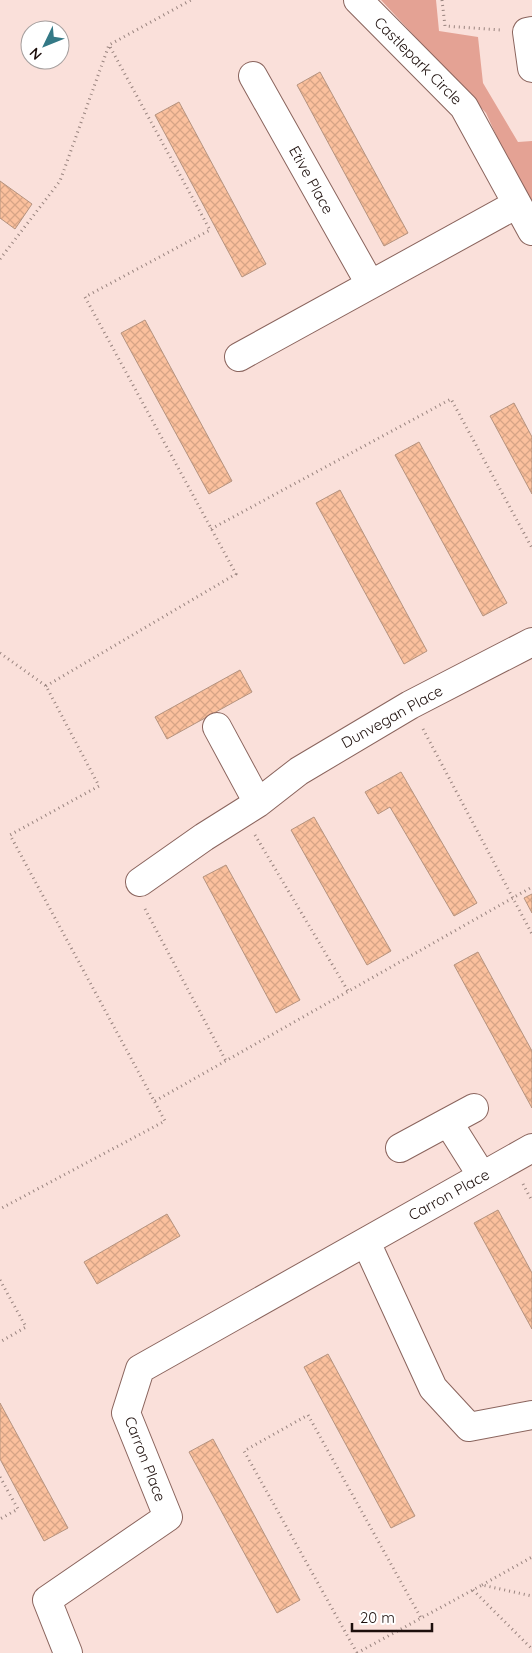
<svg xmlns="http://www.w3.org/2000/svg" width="532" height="1653" viewBox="0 0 532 1653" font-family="Quicksand,sans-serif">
  <defs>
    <pattern id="building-cross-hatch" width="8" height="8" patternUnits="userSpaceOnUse" patternTransform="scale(1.25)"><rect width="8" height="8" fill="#fbc09d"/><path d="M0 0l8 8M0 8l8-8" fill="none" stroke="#d7a486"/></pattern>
  </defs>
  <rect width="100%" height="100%" fill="#fae0da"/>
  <path fill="#e4a294" d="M381 0H436L439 31 478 37 483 83 518 142 532 141V204L527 203 486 113Z"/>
  <path fill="url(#building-cross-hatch)" stroke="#b5937f" d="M320 72 408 233 384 246 297 85Z
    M179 102 266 264 242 277 155 115Z
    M0 181 32 204 15 229 0 218Z
    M145 320 232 481 209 494 121 333Z
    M514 403 532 437V494L490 416Z
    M419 442 507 603 483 616 395 455Z
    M340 490 427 651 404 664 316 503Z
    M240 670 252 692 167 739 155 717Z
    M401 772 477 903 454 916 390 807 378 814 365 792Z
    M314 817 391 951 367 965 291 830Z
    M226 865 300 1000 276 1013 203 877Z
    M532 894V913L524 898Z
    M478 952 532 1051V1108L454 965Z
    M498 1210 532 1273V1329L474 1223Z
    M167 1214 180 1236 97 1284 84 1262Z
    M328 1354 415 1516 391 1528 304 1367Z
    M0 1403 68 1528 44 1541 0 1459Z
    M213 1439 300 1600 277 1613 189 1452Z"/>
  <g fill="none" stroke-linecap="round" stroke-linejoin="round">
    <defs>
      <path id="minor" d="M358 0 464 107 532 231
        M532 31 527 32 532 68
        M253 76 370 284
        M239 357 517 204
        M217 727 258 803
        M140 882 204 837 258 803 299 771 410 705 532 642
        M448 1122 474 1108
        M400 1148 448 1122 482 1176
        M366 1242 433 1388 469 1427 532 1415
        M68 1653 47 1600 168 1517 126 1413 140 1369 532 1148"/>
    </defs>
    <use href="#minor" stroke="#8a645d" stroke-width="30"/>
    <path stroke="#98837e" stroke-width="3" stroke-dasharray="1 4" stroke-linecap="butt" d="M442 0 445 26 501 30
      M0 259 60 181 109 45 191 0
      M211 529 451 399 532 548
      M0 653 46 686 99 786 10 835 165 1121 0 1209
      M46 686 236 574 85 297 210 230 109 45
      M423 729 532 934
      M255 835 348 991
      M145 909 226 1061
      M155 1101 532 887
      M523 1184 532 1201
      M0 1280 26 1327 0 1342
      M0 1477 18 1509 0 1519
      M482 1585 532 1557
      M473 1590 532 1649
      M357 1653 244 1451 308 1415 421 1618
      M357 1653 482 1585 532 1596"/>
    <use href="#minor" stroke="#fff" stroke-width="28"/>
  </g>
  <g text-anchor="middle" stroke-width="4.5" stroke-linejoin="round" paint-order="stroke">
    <g font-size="15" fill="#1d0f0c" stroke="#fff">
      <text transform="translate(418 61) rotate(45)" y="5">Castlepark Circle</text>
      <text transform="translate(311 180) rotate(61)" y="5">Etive Place</text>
      <text transform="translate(392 717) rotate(-29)" y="5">Dunvegan Place</text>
      <text transform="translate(449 1195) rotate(-29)" y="5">Carron Place</text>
      <text transform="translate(145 1459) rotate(69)" y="5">Carron Place</text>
    </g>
  </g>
  <g transform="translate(45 45) rotate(227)"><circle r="24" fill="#ffffff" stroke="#a59f9e"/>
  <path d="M0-4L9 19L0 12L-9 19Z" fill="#347986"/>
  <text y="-8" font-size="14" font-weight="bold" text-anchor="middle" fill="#1d0f0c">N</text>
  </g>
  <path d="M352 1623v8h80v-8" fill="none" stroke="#1d0f0c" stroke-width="2.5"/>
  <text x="360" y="1623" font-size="15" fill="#1d0f0c" stroke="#ffffff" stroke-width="4" paint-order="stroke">20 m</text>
</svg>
